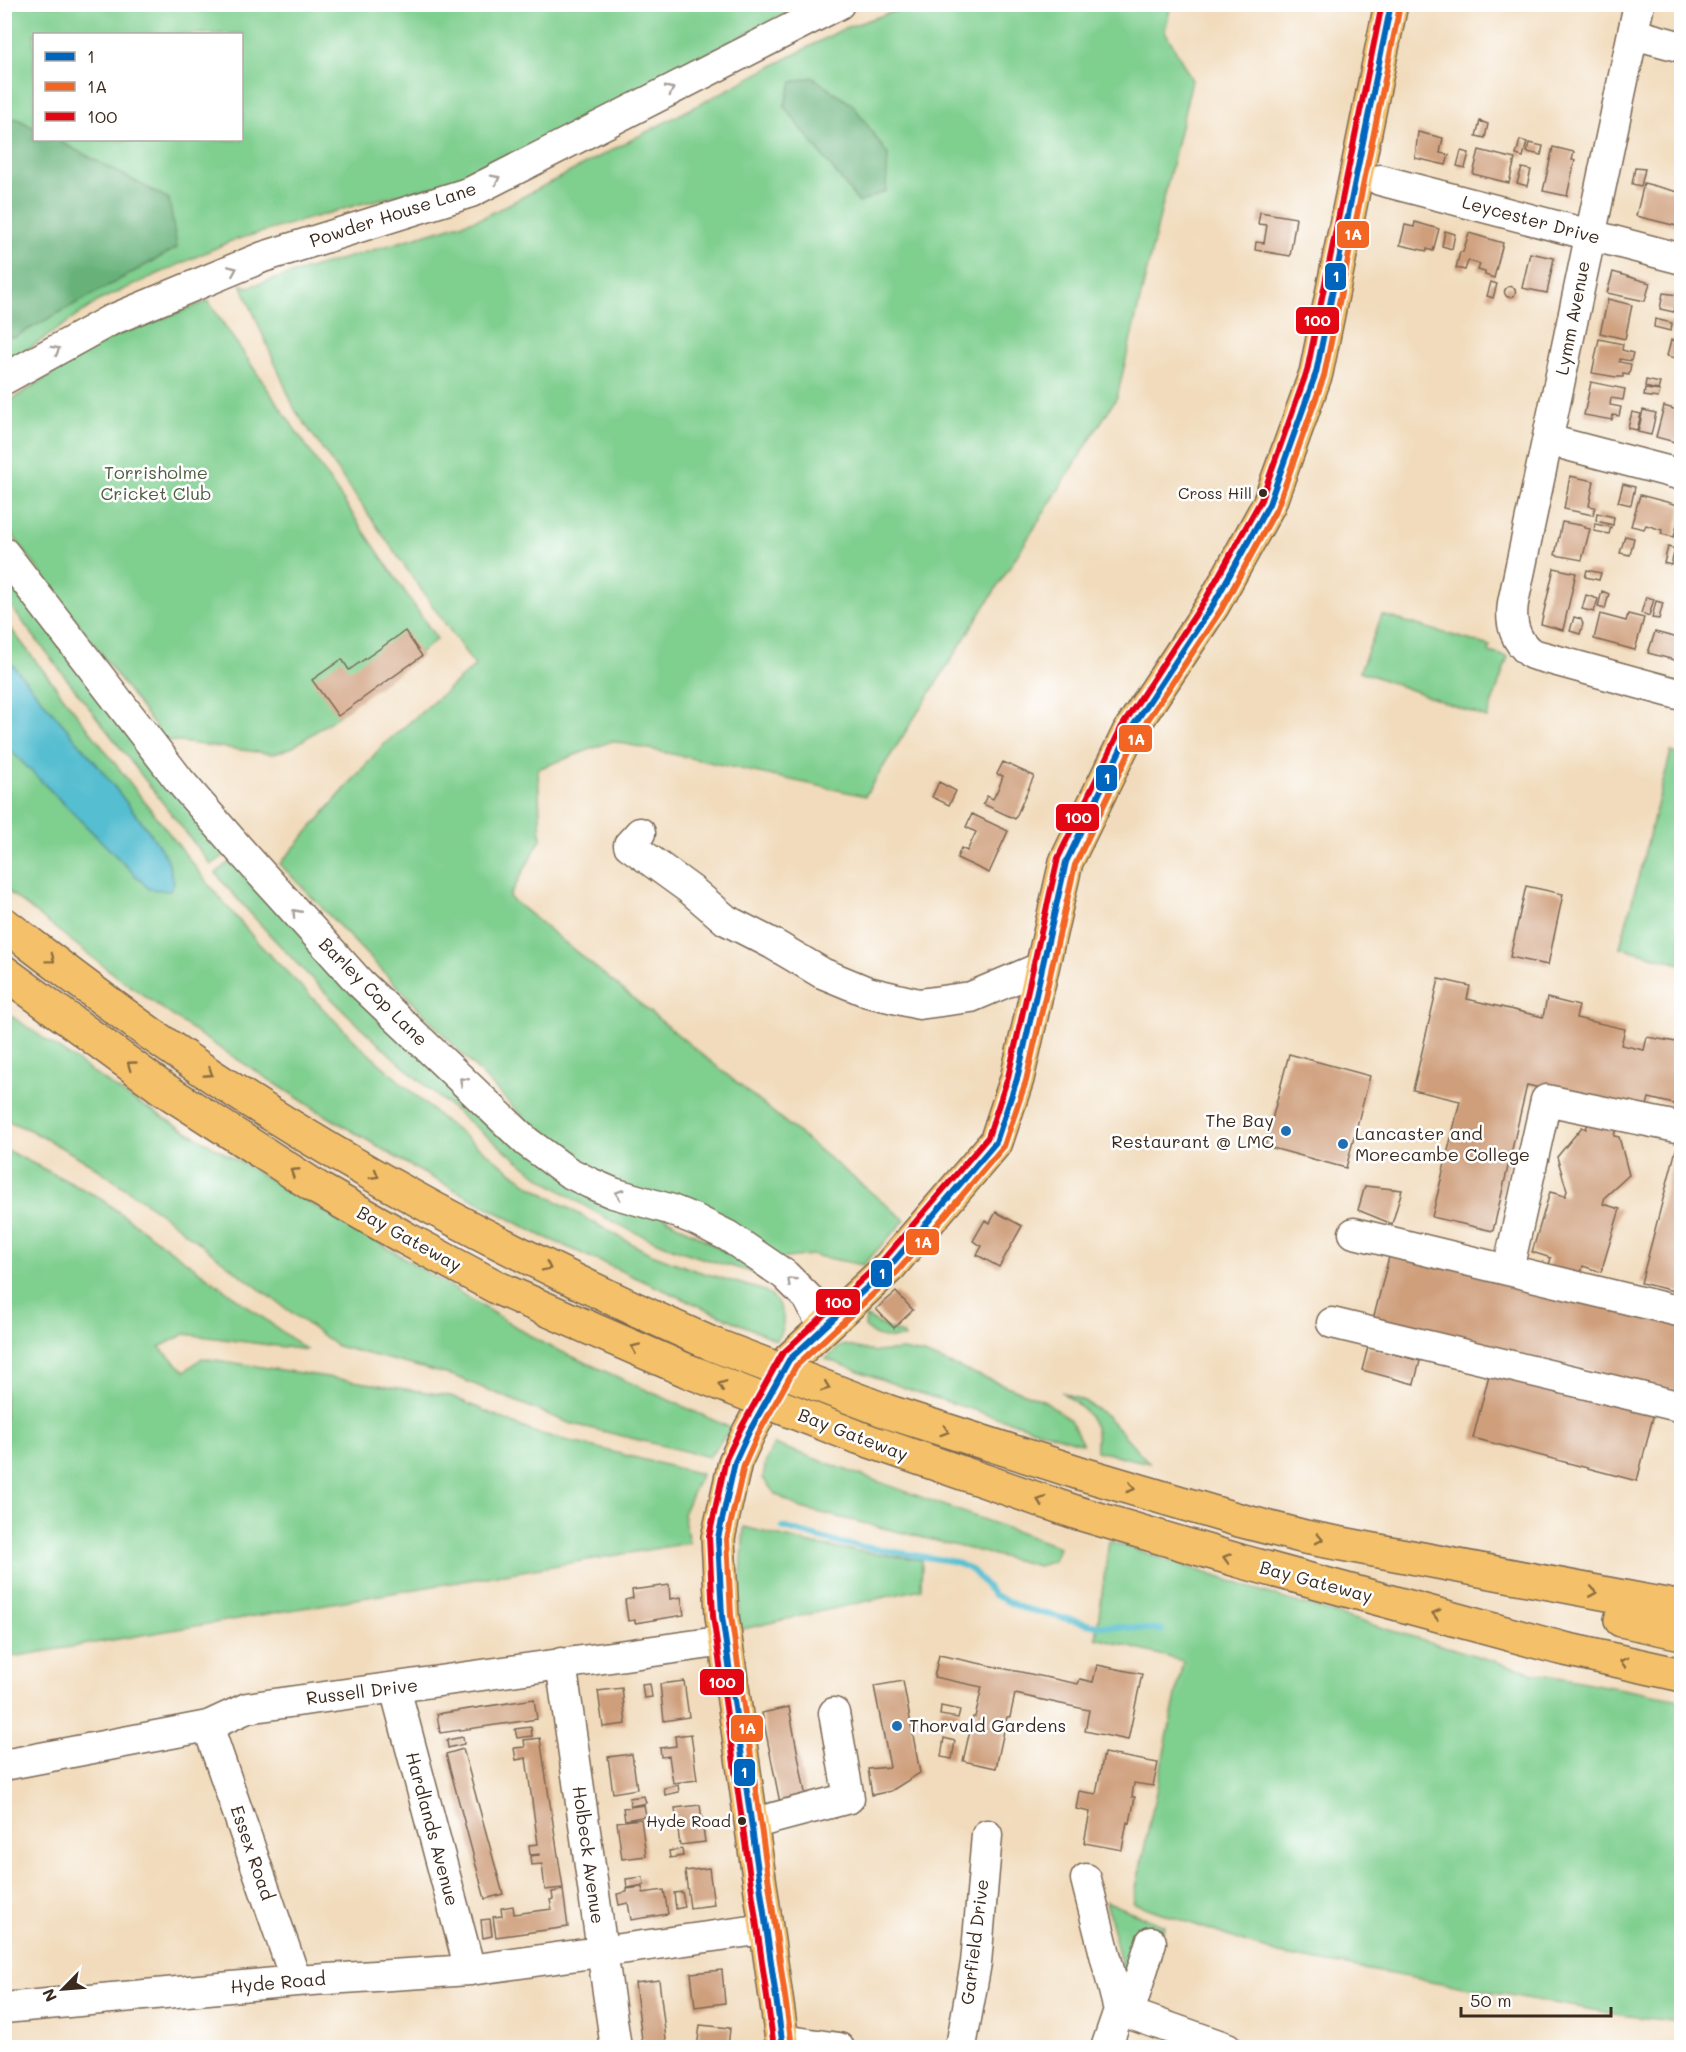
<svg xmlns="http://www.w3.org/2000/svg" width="1686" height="2052" viewBox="0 0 1686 2052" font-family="Mali,sans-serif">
  <rect width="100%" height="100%" fill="#fff"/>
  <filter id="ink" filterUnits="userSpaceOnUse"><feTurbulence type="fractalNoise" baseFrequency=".0167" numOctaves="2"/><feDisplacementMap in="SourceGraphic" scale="12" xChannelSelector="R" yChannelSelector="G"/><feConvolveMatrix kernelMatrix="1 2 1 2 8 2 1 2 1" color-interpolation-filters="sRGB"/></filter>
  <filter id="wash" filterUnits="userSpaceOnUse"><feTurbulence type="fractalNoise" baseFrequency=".008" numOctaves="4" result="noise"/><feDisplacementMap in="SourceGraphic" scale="24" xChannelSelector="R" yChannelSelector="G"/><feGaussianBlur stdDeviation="1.35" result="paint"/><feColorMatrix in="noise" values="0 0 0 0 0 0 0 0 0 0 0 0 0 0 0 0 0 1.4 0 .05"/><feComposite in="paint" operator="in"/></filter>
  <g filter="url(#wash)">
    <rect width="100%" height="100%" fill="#f1dbbc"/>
    <path fill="#7fcf8f" stroke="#5d7c56" stroke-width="1.5" fill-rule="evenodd" d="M5 5H802L462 180 364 203 231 241 100 300 5 365ZM34 34H242V140H34Z
      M913 5H1171L1165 31 1192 80 1117 397 865 796 612 741 538 769 541 839 509 897 905 1220 863 1265 811 1255 779 1259 576 1167 510 1104 280 864 382 746 475 666 295 410 241 284 248 287 484 217 845 28Z
      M208 301 437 639 338 716 293 747 273 754 165 740 5 525V404L103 341Z
      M4 569 228 853 211 865 5 599Z
      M1382 615 1490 646 1489 652 1508 657 1487 718 1360 671Z
      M4 620 209 885 259 944 360 1046 443 1120 532 1187 603 1228 649 1253 694 1270 765 1291C782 1303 790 1321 776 1340L538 1234 414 1168 312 1107 204 1038 119 978 5 889Z
      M1671 752 1682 755 1681 964 1620 947Z
      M235 858 433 1067 669 1220 772 1277C732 1267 693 1257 655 1241 620 1227 586 1208 555 1187 534 1175 516 1158 497 1144 398 1068 309 981 227 887L216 873Z
      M4 1011 130 1098 386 1247 542 1343 731 1428 709 1457 569 1423 454 1376 337 1346 250 1282 159 1212 89 1163 30 1130 5 1120Z
      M5 1149 98 1197 307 1350 185 1334 159 1347 185 1371 202 1358 451 1396 533 1432 701 1474 683 1514 689 1543 5 1658Z
      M866 1317 889 1329 903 1334 905 1338C887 1338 877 1341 865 1327Z
      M844 1345 874 1352 903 1350 924 1354 1045 1401 1070 1420 1083 1444 916 1392 826 1359 838 1348Z
      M1061 1392 1084 1401 1107 1416 1149 1463 1096 1451C1095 1445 1097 1438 1096 1432 1093 1414 1075 1402 1061 1392Z
      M774 1444 1059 1547 1054 1561 1039 1566 801 1508 775 1494 763 1478 766 1461Z
      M744 1527 815 1545 922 1560 921 1589 738 1630Z
      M1109 1541 1282 1598 1531 1672 1681 1700V2022L1621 2015 1279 1954 1133 1903 1183 1661 1096 1638Z
      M1106 1901 1164 1926 1162 1935 1129 1997Z"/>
    <path fill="#67b27a" stroke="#516e4c" stroke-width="1.5" d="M812 77 854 106 888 155 886 191 859 203 784 106 792 82Z
      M5 117 18 119 34 128V140H57L169 199 177 248 15 337H5Z"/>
    <path fill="#54bed0" stroke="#487477" stroke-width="1.5" d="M5 656 95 762 151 834 168 860 174 883 169 891 149 889 5 745Z"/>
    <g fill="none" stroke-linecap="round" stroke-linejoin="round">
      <path stroke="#54bed0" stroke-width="6" d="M782 1527 835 1542 956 1562 973 1571 994 1595 1022 1608 1092 1625 1162 1630"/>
    </g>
    <g id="blocks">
      <path fill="#cf9f7b" d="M1480 121 1488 124 1485 138 1476 136Z
        M1418 132 1443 138 1440 153 1449 155 1446 165 1415 158Z
        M1520 140 1527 142 1523 157 1516 155Z
        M1529 143 1543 146 1541 155 1527 152Z
        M1553 147 1574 152 1572 160H1575L1567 196 1543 191Z
        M1479 150 1515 159 1509 183 1473 174Z
        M1461 151 1469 153 1465 168 1457 166Z
        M1522 168 1531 170 1527 186 1517 183Z
        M1635 168 1645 169 1641 186 1632 184Z
        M1644 183 1682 193V208L1677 226 1636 216Z
        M1260 212 1296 218 1290 256 1255 250 1256 242 1264 243 1267 225 1258 224Z
        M1415 222 1439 229 1433 251 1427 249V251L1400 245 1405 225 1414 227Z
        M1445 231 1455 234 1452 249 1442 246Z
        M1469 233 1503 243 1494 278 1485 275V272L1478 270 1480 264 1468 261 1465 270 1456 268 1460 252H1463Z
        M1530 253 1554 258 1547 293 1522 288Z
        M1613 272 1650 283 1645 301 1607 293Z
        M1491 282 1497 284 1493 298 1487 296Z
        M1504.5 292a5.5 5.5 0 1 1 11 0a5.5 5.5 0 1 1-11 0Z
        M1663 293 1678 295 1674 312 1660 309Z
        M1608 299 1632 305 1625 339 1600 333Z
        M1655 319 1672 323 1671 331 1654 327Z
        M1599 339 1623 344 1622 350 1633 353 1631 361 1620 359 1619 362 1631 364 1629 375 1623 374V377H1616L1592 373Z
        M1671 340 1679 341 1676 358 1667 356Z
        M1646 380 1660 383 1658 390 1645 387Z
        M1591 382 1625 389 1623 400 1611 398 1610 405 1621 407 1619 416 1613 415 1612 420 1584 415Z
        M1645 389 1660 391 1658 398 1644 396Z
        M1664 406 1677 410 1676 414 1682 416V444L1656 437Z
        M1643 410 1656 413 1651 435 1638 432Z
        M1632 412 1641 414 1637 430 1628 428Z
        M1570 476 1594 481 1589 506 1595 507 1593 515 1564 509Z
        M1623 484 1635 487 1631 505 1618 502Z
        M1640 495 1682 506 1674 537 1661 534 1662 530 1646 525 1644 529 1631 526Z
        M1597 513 1614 517 1613 525 1596 521Z
        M1562 522 1585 526V528L1590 529 1582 560 1555 555Z
        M1595 524 1611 527 1609 534 1594 531Z
        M1625 536 1634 538 1630 555 1620 553Z
        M1668 547 1675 549 1671 565 1664 563Z
        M1554 568 1576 573 1563 630 1541 624Z
        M1587 570 1601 573 1599 580 1585 577Z
        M1602 591 1609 594 1605 609 1598 607Z
        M1586 595 1598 599 1594 612 1582 609Z
        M1646 597 1654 599 1649 616 1641 613Z
        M1656 601 1663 603 1659 619 1652 618Z
        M1600 614 1626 621 1628 614 1644 618 1635 650 1594 639Z
        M1574 617 1581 619 1583 624 1580 634 1570 631Z
        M405 631 422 656 338 716 312 680 342 659 349 670Z
        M1655 632 1682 639V662L1648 653Z
        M1003 762 1034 776 1015 819 983 804 987 796 993 799 999 787 1003 776 997 774Z
        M939 782 956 791 949 805 932 797Z
        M972 814 1008 831 989 873 957 858 961 848 967 851 976 832 966 827Z
        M1526 886 1563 894 1548 965 1510 957Z
        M1439 979 1470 986 1467 999 1543 1017 1547 998 1579 1006 1576 1018 1625 1029 1621 1045 1644 1050 1647 1037 1682 1043V1106L1649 1098 1645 1113 1527 1085 1493 1231 1432 1217 1460 1101 1413 1090Z
        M1289 1054 1370 1076 1346 1168 1265 1146Z
        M1591 1113 1618 1121 1614 1136 1619 1137 1629 1175 1605 1197 1603 1204 1620 1209 1601 1272 1583 1266 1580 1277 1548 1268 1551 1258 1532 1252 1550 1192 1565 1196 1567 1191 1557 1157 1582 1127 1586 1129Z
        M1679 1138H1682V1293L1641 1283Z
        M1365 1186 1402 1190 1392 1224 1358 1210Z
        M996 1212 1022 1226 999 1267 977 1255 982 1246 973 1241 985 1220 990 1223Z
        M1392 1245 1682 1325V1392L1373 1320Z
        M896 1292 913 1310 894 1328 876 1309Z
        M1368 1347 1420 1361 1414 1384 1362 1370Z
        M1491 1367 1655 1409 1637 1481 1473 1438Z
        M669 1585 670 1599 681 1597 684 1615 635 1623V1620L628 1621 625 1600 633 1598 632 1590Z
        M939 1655 1078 1684 1080 1679 1093 1682 1097 1665 1142 1674 1128 1740 1085 1731 1089 1710 1015 1694 1010 1717H1007L996 1768 963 1761 973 1717H975L982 1687 934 1677Z
        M684 1681 689 1717 664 1721 660 1684Z
        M903 1681 920 1773 891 1791 872 1795 868 1769 890 1767 874 1686Z
        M650 1684 652 1697 644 1698 642 1685Z
        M622 1688 626 1724 603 1727 598 1691Z
        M534 1699 537 1719 440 1733 437 1714Z
        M941 1706 960 1710 958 1718 940 1715Z
        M789 1707 806 1798 780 1803 762 1713Z
        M531 1727 532 1736 517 1738 515 1729Z
        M691 1734 697 1780 673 1783 669 1756 661 1757 660 1748 676 1746 675 1736Z
        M463 1737 464 1744 448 1748 447 1740Z
        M540 1738 563 1888 545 1890 542 1864 531 1865 530 1856 539 1855V1854L530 1855 529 1845 538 1844 526 1758 516 1760 514 1748 525 1747 524 1740Z
        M944 1738 955 1741 952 1759 941 1757Z
        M463 1749 503 1894 485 1899 446 1754Z
        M1104 1753 1158 1763 1153 1786 1134 1783 1132 1797H1135L1130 1823 1127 1822 1122 1850 1084 1843 1090 1812 1076 1809 1079 1791 1096 1794Z
        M632 1754 637 1789 613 1793 608 1757Z
        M678 1785 679 1792 665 1795 664 1788Z
        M644 1796 646 1803 631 1806 629 1798Z
        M644 1805 646 1816 625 1820 623 1808Z
        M700 1805 705 1842 680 1845 675 1808Z
        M641 1819 646 1856 622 1859 617 1822Z
        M682 1849 683 1856 670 1858 669 1851Z
        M709 1868 714 1905 690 1908 685 1871Z
        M643 1877 644 1885 627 1888 626 1879Z
        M642 1887 643 1893 664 1890 668 1914 631 1920 628 1903 619 1905 617 1894 627 1892V1889Z
        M563 1890 568 1927 496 1937 493 1917 502 1916 501 1908 513 1906 514 1914 552 1909 550 1900 553 1899 552 1892Z
        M682 1892 685 1907 676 1909 674 1893Z
        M490 1919 492 1936 483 1938 481 1920Z
        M722 1970 725 2003 695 2007 691 1973Z
        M659 1980 667 2048H643L635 1983Z
        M700 2025 730 2028 728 2048H697Z"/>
    </g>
  </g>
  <g filter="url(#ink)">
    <use href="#blocks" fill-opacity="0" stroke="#7b6855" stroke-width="1.5"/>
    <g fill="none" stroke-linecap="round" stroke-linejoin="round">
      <defs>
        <path id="minor" d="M1639 4 1513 603C1510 623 1515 642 1532 654L1682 695
          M1634 34 1682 47
          M1380 180 1682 259
          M4 379 109 321 263 257 471 192 839 4
          M1548 440 1682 475
          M4 553 179 780 239 849 359 982 527 1142 568 1172 590 1183 613 1193 669 1209 696 1220 728 1236 785 1275 808 1298 824 1328
          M640 833 629 845 691 890 726 920 773 944 822 973 868 992 919 1004 971 997 1042 967
          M1354 1233 1682 1312
          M1508 1270 1546 1100 1682 1128
          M1332 1323 1682 1407
          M561 1663 616 2048
          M395 1688 470 1970
          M208 1726 296 1981
          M4 1765 208 1726 247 1708 725 1641
          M751 1824 849 1798 834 1713
          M1086 1879 1119 2010
          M4 2008 296 1981 470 1970 765 1929
          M1119 2010 1227 2048
          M1129 2013 1151 1942
          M782 2040 839 2048
          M958 2048 962 2041 976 1963 987 1835
          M1106 2048 1119 2010"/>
        <path id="major" d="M780 2048 782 2040 722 1616 718 1538 735 1462 749 1432 789 1360 890 1266 996 1142 1017 1079 1066 862 1129 732 1213 605 1269 504 1316 373 1391 4"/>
        <path id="highway" d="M4 924C58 965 112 1007 168 1046 338 1165 523 1260 712 1344
          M4 972 162 1088 319 1189 405 1238 500 1289 688 1371
          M889 1412 1083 1474 1239 1520 1305 1537 1682 1608
          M855 1436 1078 1513 1240 1561 1560 1648 1682 1675
          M1621 1620 1682 1633"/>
      </defs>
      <use href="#minor" stroke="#7b6855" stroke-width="33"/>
      <use href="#major" stroke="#7b6855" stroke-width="36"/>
      <use href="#highway" stroke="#7b6855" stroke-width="36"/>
      <use href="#minor" stroke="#fff" stroke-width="30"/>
      <use href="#major" stroke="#f4c16a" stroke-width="33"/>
      <use href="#highway" stroke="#f4c16a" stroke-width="33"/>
      <defs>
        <path id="highway-bridge" d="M712 1344 889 1412
          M688 1371 855 1436"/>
      </defs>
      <use href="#highway-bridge" stroke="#7b6855" stroke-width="36" stroke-linecap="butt"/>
      <use href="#highway-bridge" stroke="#f4c16a" stroke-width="33"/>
      <defs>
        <path id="bus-1" d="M780 2048 782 2040 722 1616 718 1538 735 1462 749 1432 789 1360 890 1266 996 1142 1017 1079 1066 862 1129 732 1213 605 1269 504 1316 373 1391 4"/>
        <path id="bus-2" d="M789 2048 791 2039 731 1615 727 1539 744 1465 757 1436 796 1366 897 1272 1004 1146 1026 1081 1075 865 1137 736 1221 610 1277 508 1324 376 1400 6"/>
        <path id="bus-3" d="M771 2046 773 2040 713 1616 709 1537 726 1459 741 1428 782 1354 883 1260 988 1137 1008 1077 1058 858 1121 728 1205 600 1261 500 1307 371 1382 4"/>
      </defs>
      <use href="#bus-1" stroke="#fff" stroke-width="10"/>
      <use href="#bus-2" stroke="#fff" stroke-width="10"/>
      <use href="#bus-3" stroke="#fff" stroke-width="10"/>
      <use href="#bus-1" stroke="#0065bd" stroke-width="6"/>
      <use href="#bus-2" stroke="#f26522" stroke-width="6"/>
      <use href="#bus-3" stroke="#e30613" stroke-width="6"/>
    </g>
    <defs><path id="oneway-chevron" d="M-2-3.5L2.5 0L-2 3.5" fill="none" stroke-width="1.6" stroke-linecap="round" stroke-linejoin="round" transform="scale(1.5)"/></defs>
    <g stroke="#a79f9a">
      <use href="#oneway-chevron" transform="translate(670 90) rotate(-27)"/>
      <use href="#oneway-chevron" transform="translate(496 179) rotate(-27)"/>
      <use href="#oneway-chevron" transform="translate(233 270) rotate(-23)"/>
      <use href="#oneway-chevron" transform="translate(56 350) rotate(-29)"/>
      <use href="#oneway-chevron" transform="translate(296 913) rotate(-132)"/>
      <use href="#oneway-chevron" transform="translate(463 1081) rotate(-136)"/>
      <use href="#oneway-chevron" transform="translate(619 1194) rotate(-162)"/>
      <use href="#oneway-chevron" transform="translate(791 1281) rotate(-136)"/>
    </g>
    <g stroke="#8e6e40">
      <use href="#oneway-chevron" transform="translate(51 959) rotate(37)"/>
      <use href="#oneway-chevron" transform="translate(131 1065) rotate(-144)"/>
      <use href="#oneway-chevron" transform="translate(209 1073) rotate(33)"/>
      <use href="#oneway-chevron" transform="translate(294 1172) rotate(-147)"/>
      <use href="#oneway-chevron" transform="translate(375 1175) rotate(30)"/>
      <use href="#oneway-chevron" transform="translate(547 1267) rotate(26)"/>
      <use href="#oneway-chevron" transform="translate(635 1348) rotate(-156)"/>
      <use href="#oneway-chevron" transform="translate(722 1385) rotate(-159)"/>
      <use href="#oneway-chevron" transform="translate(826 1387) rotate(21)"/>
      <use href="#oneway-chevron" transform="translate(945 1431) rotate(18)"/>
      <use href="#oneway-chevron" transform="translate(1131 1488) rotate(16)"/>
      <use href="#oneway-chevron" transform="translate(1041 1501) rotate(-161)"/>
      <use href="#oneway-chevron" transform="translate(1319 1539) rotate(11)"/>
      <use href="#oneway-chevron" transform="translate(1227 1558) rotate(-164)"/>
      <use href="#oneway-chevron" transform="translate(1593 1592) rotate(10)"/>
      <use href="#oneway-chevron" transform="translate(1436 1614) rotate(-165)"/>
      <use href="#oneway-chevron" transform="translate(1624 1662) rotate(-167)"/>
    </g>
  </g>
  <g fill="#3b2a1e" stroke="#fff" stroke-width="2">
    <circle cx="1263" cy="493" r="5"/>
    <circle cx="742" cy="1821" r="5"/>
  </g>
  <g fill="#1f6fb2" stroke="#fff" stroke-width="2">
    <circle cx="1286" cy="1131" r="6"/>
    <circle cx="1343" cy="1144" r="6"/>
    <circle cx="897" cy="1726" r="6"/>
  </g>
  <g text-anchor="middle" stroke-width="5" stroke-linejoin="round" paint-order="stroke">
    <g font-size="16" fill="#3b2a1e" stroke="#fff" text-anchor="end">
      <text x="1252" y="499">Cross Hill</text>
      <text x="731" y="1827">Hyde Road</text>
    </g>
    <g font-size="18" fill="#3b2a1e" stroke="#fff">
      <text transform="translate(393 215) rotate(-18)" y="6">Powder House Lane</text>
      <text transform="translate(1531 220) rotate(15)" y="6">Leycester Drive</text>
      <text transform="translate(1573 318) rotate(-79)" y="6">Lymm Avenue</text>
      <text transform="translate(373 992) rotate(45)" y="6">Barley Cop Lane</text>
      <text transform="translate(409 1239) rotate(29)" y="6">Bay Gateway</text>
      <text transform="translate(853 1435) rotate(21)" y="6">Bay Gateway</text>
      <text transform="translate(1316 1582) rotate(15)" y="6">Bay Gateway</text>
      <text transform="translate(362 1692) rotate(-7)" y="6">Russell Drive</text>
      <text transform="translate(432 1829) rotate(75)" y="6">Hardlands Avenue</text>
      <text transform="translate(252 1853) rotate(71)" y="6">Essex Road</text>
      <text transform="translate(588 1855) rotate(82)" y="6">Holbeck Avenue</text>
      <text transform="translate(975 1942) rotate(-83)" y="6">Garfield Drive</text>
      <text transform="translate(278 1983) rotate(-5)" y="6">Hyde Road</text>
    </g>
    <g font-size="18" fill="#4f5c40" stroke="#fff">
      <text x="156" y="479">Torrisholme<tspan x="156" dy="21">Cricket Club</tspan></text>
    </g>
    <g font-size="18" fill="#3b2a1e" stroke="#fff" text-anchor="start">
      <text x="1274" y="1127" text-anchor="end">The Bay<tspan x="1274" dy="21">Restaurant @ LMC</tspan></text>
      <text x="1355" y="1140">Lancaster and<tspan x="1355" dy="21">Morecambe College</tspan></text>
      <text x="909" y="1732">Thorvald Gardens</text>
    </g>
  </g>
  <g stroke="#fff" stroke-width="2">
    <rect x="1336" y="220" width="34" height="29" rx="6" fill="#f26522"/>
    <rect x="1324" y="262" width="23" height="29" rx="6" fill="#0065bd"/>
    <rect x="1295" y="306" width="45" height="29" rx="6" fill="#e30613"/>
    <rect x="1118" y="724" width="35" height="29" rx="6" fill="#f26522"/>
    <rect x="1095" y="764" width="23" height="28" rx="6" fill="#0065bd"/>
    <rect x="1055" y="803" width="45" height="29" rx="6" fill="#e30613"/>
    <rect x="905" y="1228" width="35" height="28" rx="6" fill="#f26522"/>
    <rect x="870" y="1259" width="23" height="29" rx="6" fill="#0065bd"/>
    <rect x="815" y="1288" width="46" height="28" rx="6" fill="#e30613"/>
    <rect x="699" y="1668" width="46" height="28" rx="6" fill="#e30613"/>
    <rect x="730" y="1714" width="34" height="29" rx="6" fill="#f26522"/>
    <rect x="733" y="1758" width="23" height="29" rx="6" fill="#0065bd"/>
  </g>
  <g font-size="16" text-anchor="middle" font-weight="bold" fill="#fff">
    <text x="1353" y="240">1A</text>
    <text x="1336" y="282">1</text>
    <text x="1317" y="326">100</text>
    <text x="1136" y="745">1A</text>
    <text x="1107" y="784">1</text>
    <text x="1078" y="823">100</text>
    <text x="923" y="1248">1A</text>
    <text x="882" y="1279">1</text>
    <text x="838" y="1308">100</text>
    <text x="722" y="1688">100</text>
    <text x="747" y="1734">1A</text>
    <text x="744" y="1778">1</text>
  </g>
  <rect width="1686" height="2052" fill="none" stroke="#fff" stroke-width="24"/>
  <rect x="33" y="33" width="210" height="108" fill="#ffffff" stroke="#b1aaa5" stroke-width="1.5"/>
  <rect x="45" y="52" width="30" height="9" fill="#0065bd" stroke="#b1aaa5" stroke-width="1.5"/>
  <text x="87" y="63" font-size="18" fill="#3b2a1e">1</text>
  <rect x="45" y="82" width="30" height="9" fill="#f26522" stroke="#b1aaa5" stroke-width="1.5"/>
  <text x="87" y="93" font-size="18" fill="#3b2a1e">1A</text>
  <rect x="45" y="112" width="30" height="9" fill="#e30613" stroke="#b1aaa5" stroke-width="1.5"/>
  <text x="87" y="123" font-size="18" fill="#3b2a1e">100</text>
  <g transform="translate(63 1989) rotate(245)" stroke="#ffffff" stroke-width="4.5" paint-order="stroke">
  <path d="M0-4.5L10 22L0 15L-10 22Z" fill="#3b2a1e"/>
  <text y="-9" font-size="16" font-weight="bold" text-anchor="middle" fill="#3b2a1e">N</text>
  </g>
  <path d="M1461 2007v9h150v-9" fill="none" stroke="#3b2a1e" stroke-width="3"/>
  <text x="1470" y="2007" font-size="18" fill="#3b2a1e" stroke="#ffffff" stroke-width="4.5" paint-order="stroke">50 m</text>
</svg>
